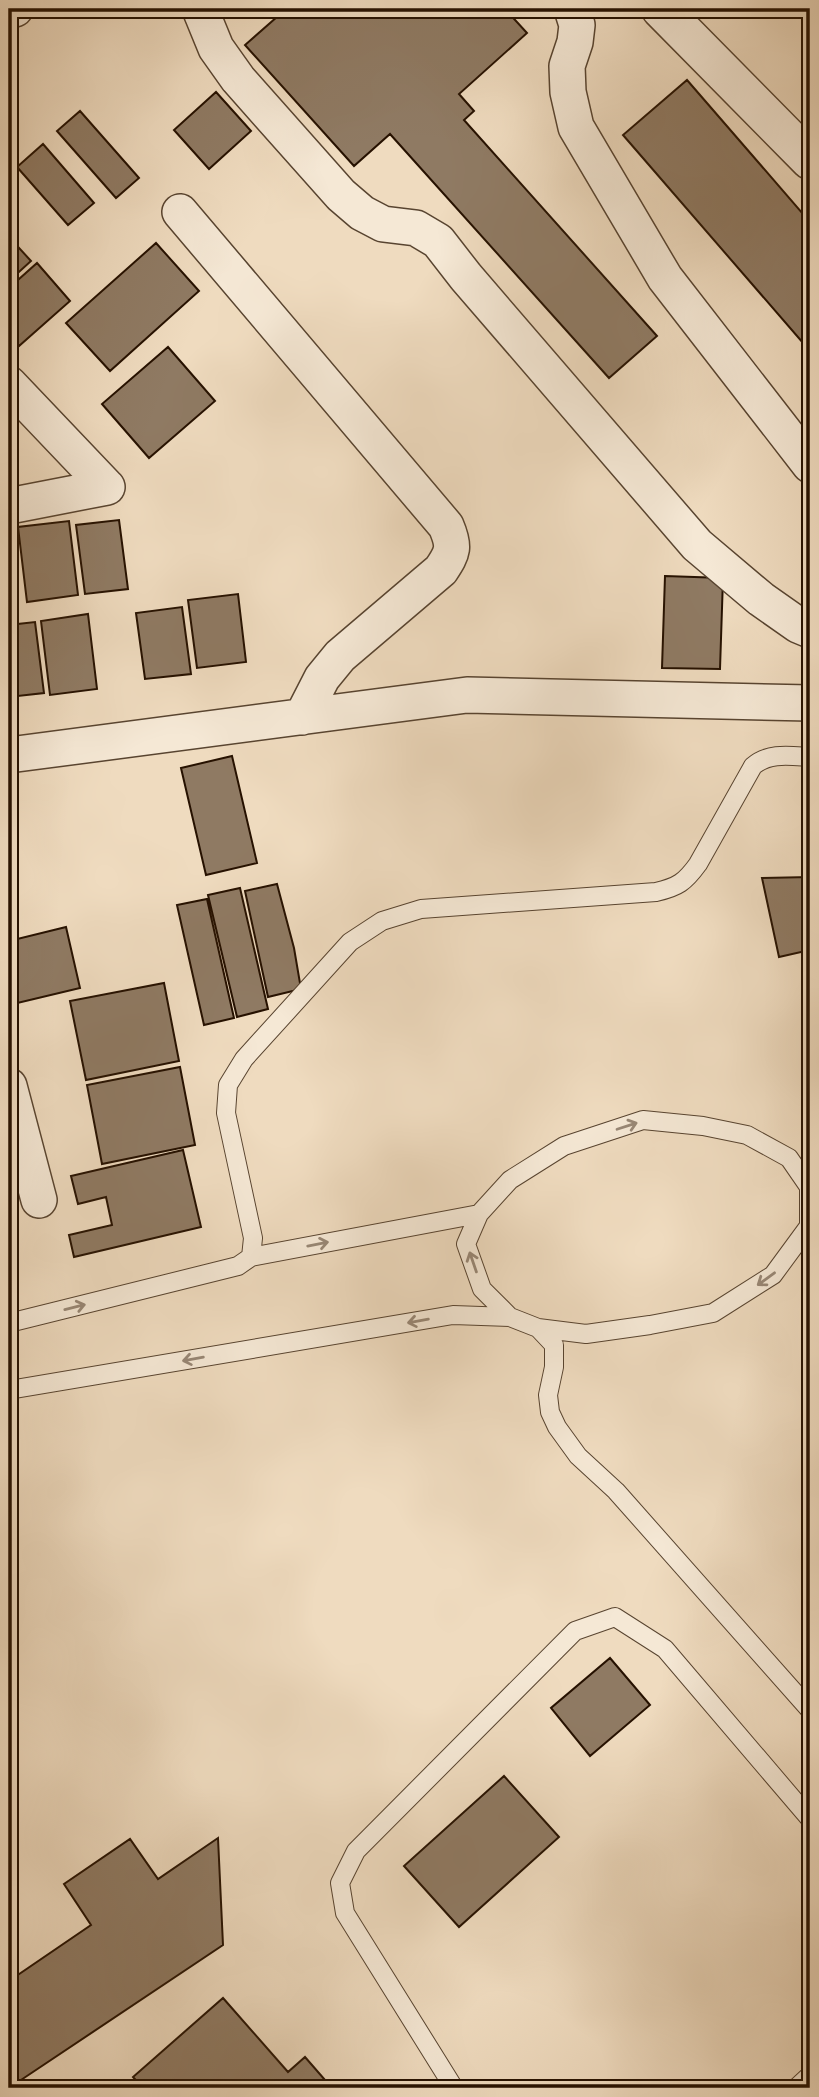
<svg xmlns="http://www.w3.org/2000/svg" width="819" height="2097" viewBox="0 0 819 2097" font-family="'Sorts Mill Goudy',serif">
  <rect width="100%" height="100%" fill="#efdbbf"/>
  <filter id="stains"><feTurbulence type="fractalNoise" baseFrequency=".00286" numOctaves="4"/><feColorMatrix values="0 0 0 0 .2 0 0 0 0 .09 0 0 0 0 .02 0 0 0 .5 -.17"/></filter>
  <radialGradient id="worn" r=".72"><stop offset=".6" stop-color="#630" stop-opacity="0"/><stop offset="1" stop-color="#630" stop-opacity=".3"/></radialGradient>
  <path fill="#8f7a63" stroke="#261100" stroke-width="2" d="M286 9H505L527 33 459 94 474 111 464 120 657 336 609 378 390 134 354 166 245 45Z
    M687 80 810 222V351L623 135Z
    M216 92 251 131 209 169 174 130Z
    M80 111 139 178 116 198 57 131Z
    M43 144 94 203 68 225 17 167Z
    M9 237 31 261 9 281Z
    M156 243 199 291 110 371 66 323Z
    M37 263 70 301 19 346 9 334V288Z
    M168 347 215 401 149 458 102 404Z
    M119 520 128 589 85 594 76 525Z
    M69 521 78 595 27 602 18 527Z
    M665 576 723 578 720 669 662 668Z
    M238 594 246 662 197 668 188 600Z
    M182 607 191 674 145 679 136 613Z
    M88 614 97 689 50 695 41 621Z
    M35 622 44 693 9 697V625Z
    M232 756 257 863 206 875 181 768Z
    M810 877V950L779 957 762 878Z
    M277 884 294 948 301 989 268 997 245 891Z
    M240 888 268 1009 237 1017 208 895Z
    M207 899 234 1018 204 1025 177 905Z
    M66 927 80 988 9 1005V941Z
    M164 983 179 1061 86 1080 70 1001Z
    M180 1067 195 1145 102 1164 87 1085Z
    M183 1150 201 1227 74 1257 69 1235 112 1225 106 1197 78 1204 71 1176Z
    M9 1162 14 1188 9 1189Z
    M610 1658 650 1705 590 1756 551 1708Z
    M504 1776 559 1837 459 1927 404 1866Z
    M218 1838 223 1945 9 2088V1981L91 1925 64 1884 130 1839 158 1879Z
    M223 1998 288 2072 305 2057 332 2088H143L133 2077Z"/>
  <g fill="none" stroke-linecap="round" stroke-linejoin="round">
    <defs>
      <path id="service" d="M251 1257 253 1238 226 1113 228 1085 244 1059 350 942 382 921 421 909 656 892C678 887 685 882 698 864L753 766C769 752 791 756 810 757
        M9 1323 238 1266 251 1257 479 1214
        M538 1328 554 1345V1367L548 1395 550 1412 557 1427 578 1456 616 1491 810 1710
        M9 1390 453 1315 510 1317 538 1328 586 1334 650 1325 713 1313 773 1275 809 1226V1187L789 1158 747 1135 703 1126 643 1120 564 1146 510 1180 479 1214 466 1244 482 1289 510 1317
        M454 2088 345 1913 340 1883 356 1851 575 1631 615 1617 665 1649 810 1819
        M796 2088 810 2075"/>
      <path id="minor" d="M200 9 216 48 238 79 341 195 362 213 383 224 416 228 438 241 466 277 697 545 761 599 798 625 810 630
        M572 9 577 25 575 42 567 66 568 92 576 127 665 278 810 465
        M9 10 15 9
        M180 212 446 526C455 547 453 552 441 570L340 656 322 678 302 717
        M9 384 107 487
        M9 506 107 487
        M9 755 467 695 810 703
        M9 1086 39 1200"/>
      <path id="tertiary" d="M661 9 810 160"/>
    </defs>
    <use href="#service" stroke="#584430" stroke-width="20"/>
    <use href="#minor" stroke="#584430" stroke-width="38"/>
    <use href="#tertiary" stroke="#584430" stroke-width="41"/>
    <use href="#service" stroke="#f5e8d5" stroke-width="18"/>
    <use href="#minor" stroke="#f5e8d5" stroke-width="35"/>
    <use href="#tertiary" stroke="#f5e8d5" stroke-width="38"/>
  </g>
  <defs><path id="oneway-shaft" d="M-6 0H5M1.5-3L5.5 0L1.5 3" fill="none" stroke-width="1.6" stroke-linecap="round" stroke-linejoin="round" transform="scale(1.75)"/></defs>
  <g stroke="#988775">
    <use href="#oneway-shaft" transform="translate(627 1126) rotate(-18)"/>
    <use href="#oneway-shaft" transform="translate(318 1244) rotate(-11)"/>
    <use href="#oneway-shaft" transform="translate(473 1262) rotate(-109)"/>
    <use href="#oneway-shaft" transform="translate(766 1279) rotate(144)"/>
    <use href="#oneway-shaft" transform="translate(75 1307) rotate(-14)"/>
    <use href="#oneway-shaft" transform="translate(418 1321) rotate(170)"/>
    <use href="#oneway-shaft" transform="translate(193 1359) rotate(170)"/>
  </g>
  <rect width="819" height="2097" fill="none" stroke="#efdbbf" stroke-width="35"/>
  <rect x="10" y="10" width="798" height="2076" fill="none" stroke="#261100" stroke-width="3.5"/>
  <rect x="18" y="18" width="784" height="2062" fill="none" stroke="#261100" stroke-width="2"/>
  <rect width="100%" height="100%" filter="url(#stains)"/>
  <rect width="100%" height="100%" fill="url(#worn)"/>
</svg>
